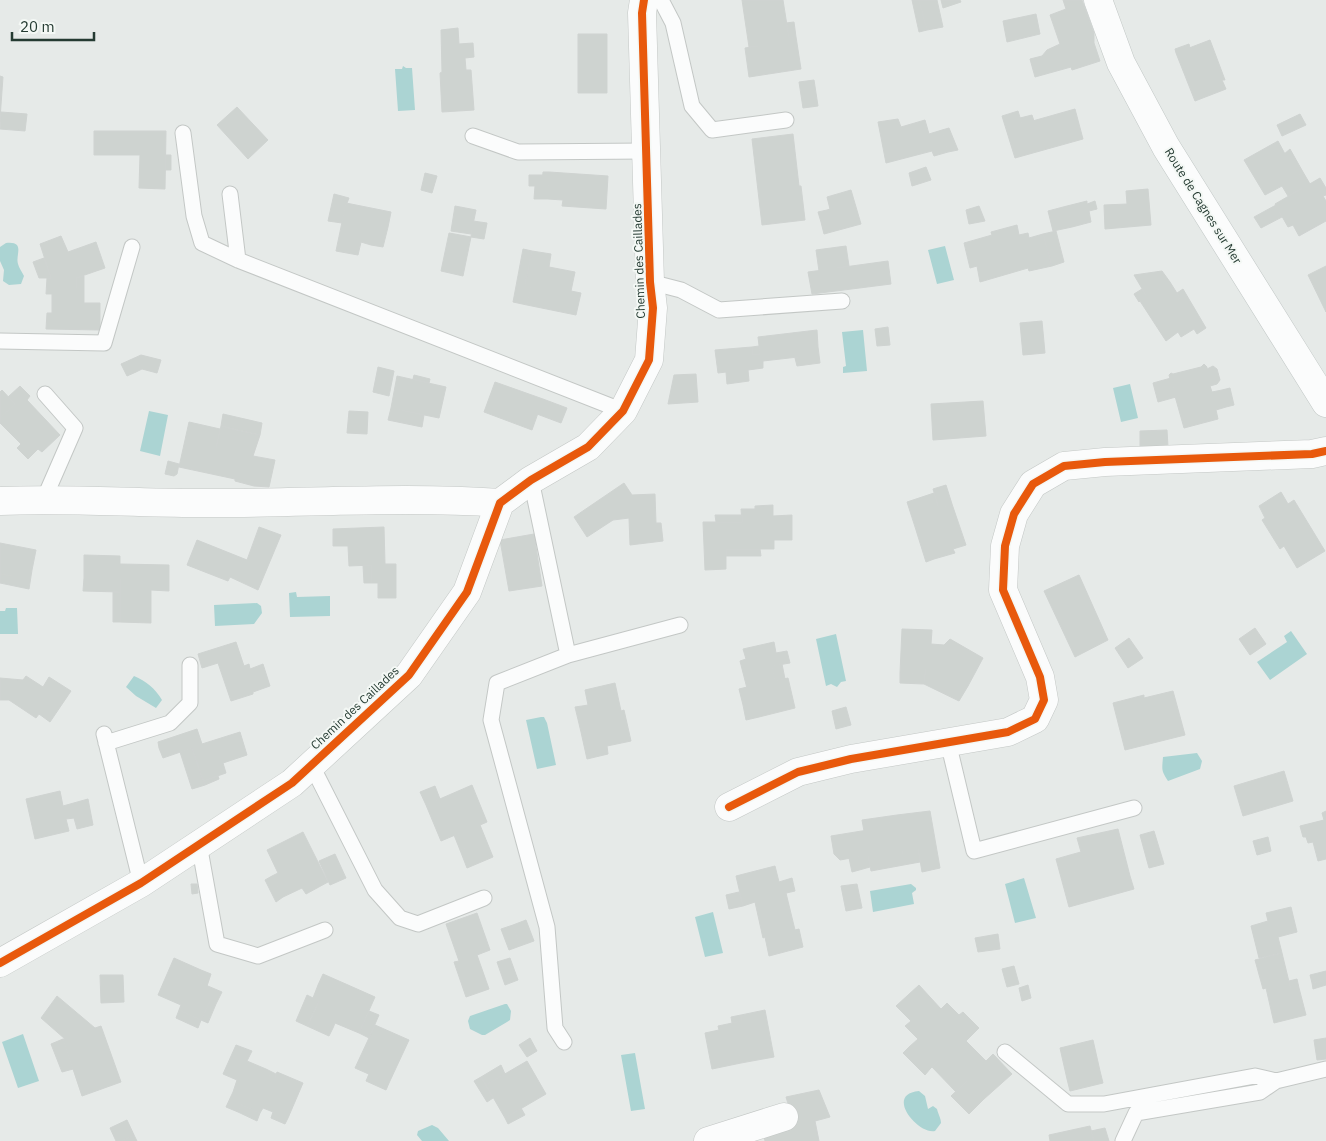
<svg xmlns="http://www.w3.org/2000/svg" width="1326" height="1141" viewBox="0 0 1326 1141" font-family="'IBM Plex Sans',sans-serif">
  <rect width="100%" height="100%" fill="#e6eae8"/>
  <path fill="#abd4d3" d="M403 66 406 68H412L415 110 398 111 395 69H402Z
    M6 243C26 241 15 255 18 264 19 268 22 272 24 276L21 284 9 285 3 281 4 270 0 261V247Z
    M945 246 954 280 937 284 928 250Z
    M863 330 867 371 843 373V367L846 366 842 332Z
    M1130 384 1138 418 1121 422 1113 388Z
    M149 411 168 415 160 456 140 451Z
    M296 592 297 597 330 596V616L290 617 289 593Z
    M257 603 261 606 262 613 254 624 215 626 214 605Z
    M6 608H17L18 634H0V611H5Z
    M1291 631 1307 654 1270 680 1257 662 1287 642 1284 636Z
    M836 634 846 681 841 682 837 687 831 684 826 686 816 639Z
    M134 676C146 681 155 688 162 700L156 708 136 696 126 687Z
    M541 717H544L547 723 556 765 537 769 526 720Z
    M1197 753 1202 761 1200 769 1168 781C1161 770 1162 770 1163 757Z
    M1024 878 1036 918 1015 923 1005 884Z
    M911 884 916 888V890L912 893 914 904 873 912 870 891Z
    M713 912 723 953 705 957 695 917Z
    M505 1004H507L511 1011 510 1020 507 1022 485 1035H482L470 1029 468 1021 470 1016Z
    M23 1034 39 1081 18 1088 2 1042Z
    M635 1053 645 1109 631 1111 621 1055Z
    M919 1091 925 1096 928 1109 933 1106 937 1109C938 1114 941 1118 941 1123L935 1131C918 1135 884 1094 919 1091Z
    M432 1125 438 1128 449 1141H422L417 1135 418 1131Z"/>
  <path fill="#ced3d0" stroke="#cfd3d1" d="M742 0H783L789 38 796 37 801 69 762 75 758 46 749 47Z
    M912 0H919L927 30 919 32Z
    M919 0H937L943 27 927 30Z
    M941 0H960L961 2 943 8Z
    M1063 0H1082L1094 33V43L1100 61 1072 70 1071 67 1035 77 1030 59 1042 56 1047 50 1060 44 1050 15 1066 9Z
    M1036 14 1040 34 1007 42 1003 21Z
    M794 22 796 37 789 38 786 23Z
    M458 28 459 44 473 43 474 57 465 58 466 70H471L474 110 442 112 440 73 442 72 441 30Z
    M578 34H607V93H578Z
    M1210 40 1225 80H1222L1226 89 1195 101 1176 53Z
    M1189 44 1190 48 1176 53 1175 49Z
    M758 46 762 75 749 77 745 48Z
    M0 76 3 77 0 119Z
    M814 80 818 106 803 108 799 82Z
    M237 107 268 140 248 159 217 125Z
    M1075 109 1083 139 1015 158 1002 116 1018 111 1022 124Z
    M1 112 27 114 25 131 0 129Z
    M1300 114 1306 125 1282 136 1277 125Z
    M1032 115 1034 121 1022 124 1020 118Z
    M898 119 901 127 925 120 929 134 942 130 948 152 934 156 932 151 886 163 878 122Z
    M949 128 958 150 948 152 942 130Z
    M94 131H166L165 189 139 188 140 155H94Z
    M793 134 799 186H801L805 220 762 225 752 139Z
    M1278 141 1285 154 1283 155 1296 177 1303 172 1310 184 1288 196 1282 186 1265 195 1244 160Z
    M1290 149 1303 172 1296 177 1283 155Z
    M165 155H171V170H165Z
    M926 167 931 180 912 186 909 173Z
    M543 172H549L548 199H541Z
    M549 172 608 176 606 209 562 206 563 200 548 199Z
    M425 173 437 176 432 193 421 190Z
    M529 175H543L541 199H534L535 186H529Z
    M1320 178 1326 188V195L1323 196 1326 201V221L1299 236 1293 225 1288 227 1275 204Z
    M1148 189 1151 225 1105 229 1104 205 1127 204 1126 191Z
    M851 190 861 224 824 234 821 222 830 220 827 210 830 209 827 197Z
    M334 194 349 198 347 203H346L342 223 328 221Z
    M1087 201V204L1095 201 1097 209 1089 211 1091 222 1072 227 1067 206Z
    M346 203 391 212 388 227 375 224 371 245 361 242 358 255 336 251Z
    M1276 205 1282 217 1261 228 1254 217Z
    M455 206 476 210 471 234 451 231Z
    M979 206 985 221 969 224 966 210Z
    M1067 206 1072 227 1053 231 1048 211Z
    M827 210 830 220 821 222 818 212Z
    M473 221 487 223 484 239 471 237Z
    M375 224 388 227 383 247 371 245Z
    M1017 225 1019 235 1028 233 1029 238 1043 234 1052 266 1029 271 1028 268 980 282 977 266 970 268 964 243 992 235 991 232Z
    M1056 231 1064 262 1052 266 1043 234Z
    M449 233 471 237 463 276 441 271Z
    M61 236 68 252 96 242 105 268 76 278V288L84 289V303H100V330L46 329 47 313H52V294H46L47 278H51L40 244Z
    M846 246 849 266 819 271 816 250Z
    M523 249 532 251 525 284 531 285 527 305 513 302Z
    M532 251 551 254 549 267 575 272 571 291 581 293 576 315 527 305 531 285 525 284Z
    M44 258 51 278H39L33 262Z
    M888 261 891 284 812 294 808 272Z
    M1326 266V312L1308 275Z
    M1162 271 1170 282 1147 297 1134 275Z
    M84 276V289L76 288V278Z
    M1170 282 1180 298 1178 300 1188 316 1196 311 1206 328 1197 334 1194 329 1181 337 1178 332 1166 341 1140 301 1139 302 1134 294 1142 289 1147 297Z
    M1183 289 1196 311 1188 316 1178 300 1180 298 1177 293Z
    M1042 321 1045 353 1023 355 1020 323Z
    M888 327 890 345 877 346 875 329Z
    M817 330 818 347 797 349 798 357 763 361V368L748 370 749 381 727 384 726 372 718 373 715 350 752 347V354H760L758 337Z
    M759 346 760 354H752V347Z
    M818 347 820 363 797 366 795 358 798 357 797 349Z
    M141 355 161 360 157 373 142 369 136 372 130 360Z
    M130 360 136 372 127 376 121 364Z
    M1204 364 1207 367V369L1213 366 1217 369 1220 380 1217 384 1210 386 1212 392 1222 390 1226 407 1216 410 1218 419 1184 428 1169 375 1171 373 1173 374 1201 367Z
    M378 367 394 371 389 396 373 392Z
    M696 374 698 402 668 404 674 375Z
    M414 375 430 379 429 383 413 379Z
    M397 376 446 387 439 418 391 408Z
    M1171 378 1176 397 1158 402 1153 383Z
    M495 382 543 399 532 430 484 412Z
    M20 386 30 396 27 400 60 435 42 452 38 449 28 459 17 448 21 444 0 423V418L15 404 8 397Z
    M1230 388 1234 405 1226 407 1222 390Z
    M2 390 15 404 0 418V392Z
    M543 399 567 408 561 423 537 414Z
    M983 401 986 436 933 440 931 404Z
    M391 408 424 415 422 427 388 420Z
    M349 411 368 412 367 434 347 433Z
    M223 414 262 423 260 435 221 426Z
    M189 422 220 429 216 448 228 450 232 429 260 435 253 456 275 460 269 487 254 486 235 481V479L179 467Z
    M221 426 232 429 228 450 216 448Z
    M1167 430 1168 447 1140 449V431Z
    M168 461 179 464 177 474 174 476 165 474Z
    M624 483 632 495 655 494 656 523H661L663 541 630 545 629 518 613 520 587 537 574 517Z
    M946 485 952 504 939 509 933 489Z
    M1281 492 1288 504 1294 500 1325 551 1297 568 1284 546 1280 549 1262 520 1265 518 1259 506Z
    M934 493 939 509 952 504 966 545 953 549 955 553 934 559 924 527 916 530 907 502Z
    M773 505V516L792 515V540H774V549H726V569L705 570 703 522H742L741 509H755V506Z
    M715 515H742V522H716Z
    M259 527 281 535 258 590 230 577 228 581 187 565 197 540 247 560Z
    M384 527 385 564H396V598H378V583H371V565L349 566 348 546H333V529Z
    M924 527 934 559 926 562 916 530Z
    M534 534 542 586 509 591 500 540Z
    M0 543 36 550 32 570 14 567 12 576 0 574Z
    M726 549H760L761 556H726Z
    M84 555 120 556V564L169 565V591L151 590V623L120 622V579L84 578Z
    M363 565H371V583H364Z
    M14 567 32 570 29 589 0 583V574L12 576Z
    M1079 575 1108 640 1075 657 1044 591Z
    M84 578 120 579V592L83 591Z
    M113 592H120V622H113Z
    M1255 628 1266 644 1250 655 1239 639Z
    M902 629 932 630 931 644 944 645 950 639 983 658 968 686 938 667 926 666 925 674 900 673Z
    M1129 638 1143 658 1128 668 1115 648Z
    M236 642 244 666 249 664 250 669 263 664 270 686 253 692V694L231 701 218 663 202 668 198 654Z
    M774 642 776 653 787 651 790 663 772 666 775 681 788 678 795 708 759 717 755 702 751 704 740 661 746 659 743 649Z
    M782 664 785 679 775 681 772 666Z
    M926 666 938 667 968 686 959 701 924 684Z
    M900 673 925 674 924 684 900 683Z
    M26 676 43 687 49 677 71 691 50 722 39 714 36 718 9 700H0V678L23 680Z
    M615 683 621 711 624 710 631 741 607 746 608 754 587 759 581 732 588 731 582 706 588 705 585 690Z
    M747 687 751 704 743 705 739 689Z
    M1173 691 1185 735 1125 750 1113 703 1144 695V698Z
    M755 702 759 717 746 720 743 705Z
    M582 706 588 731 581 732 575 707Z
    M846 707 851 725 836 729 832 711Z
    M197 729 202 744 240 732 247 755 223 763 226 773 203 781 192 748 163 758 159 748 175 743 173 737Z
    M173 737 175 743 159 748 158 742Z
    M192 748 205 785 192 789 180 752Z
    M1284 771 1293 801 1243 816 1234 786Z
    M218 776 219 779 205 785 203 781Z
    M472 785 487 822 480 825 493 857 467 868 460 850 466 848 460 833 441 841 426 805Z
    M435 786 440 799 426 805 420 792Z
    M60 791 63 806 88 799 93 825 77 829 74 818 66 819 69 831 35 839 26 799Z
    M930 811 940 868 922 872 918 848 902 851V854L869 860 868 855 840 860 834 854 831 836 880 828 881 824 898 821 897 815Z
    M1326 811V859L1318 861 1313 842 1308 843 1306 837H1303L1300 826 1324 820 1322 813Z
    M897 815 898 821 881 824 880 828 864 831 862 820Z
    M1118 829 1130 876 1079 890 1070 855 1081 852 1077 838Z
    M1154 831 1164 864 1149 868 1140 835Z
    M303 832 316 858 305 864 317 888 306 894 302 888 283 897 272 876 278 873 267 850Z
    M460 833 466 848 460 850 454 835Z
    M1268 837 1271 851 1257 855 1253 841Z
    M918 848 920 862 871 871 869 860 902 854V851Z
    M335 854 346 878 330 885 319 861Z
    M868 855 870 867 852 872 849 858Z
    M1070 855 1079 890 1130 876 1134 889 1069 907 1056 859Z
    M316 858 328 882 317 888 305 864Z
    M775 866 782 894 786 893 795 930 799 929 803 947 769 956 765 937 763 938 755 902 743 906 736 876Z
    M272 876 283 897 276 902 265 880Z
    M792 878 795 891 782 894 779 882Z
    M191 884H197L198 893 192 894Z
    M857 884 862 908 846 911 841 886Z
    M739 892 743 906 729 909 726 895Z
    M1291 907 1297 932 1278 937 1282 953 1259 958 1251 926 1268 921 1266 913Z
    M477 913 490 950 477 955 489 989 466 997 454 962 459 961 446 924Z
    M526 920 534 941 520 946 513 925Z
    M513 925 520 946 509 950 501 929Z
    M998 934 1000 949 978 952 975 938Z
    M1282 953 1291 990 1299 988 1306 1015 1274 1023 1266 988 1263 989 1255 960Z
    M174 958 201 970 196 981 222 992 216 1004 210 1001 201 1020 179 1010 181 1005 158 995Z
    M510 958 518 980 505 985 497 962Z
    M1014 966 1019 984 1007 987 1002 969Z
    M201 970 211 974 207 986 196 981Z
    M1326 971V980L1312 983 1310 975Z
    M323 974 348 985 344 996 318 985Z
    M100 975H123L124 1002 101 1003Z
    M1297 979 1299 988 1291 990 1289 981Z
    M1326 980V985L1313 989 1312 983Z
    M318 985 344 996 348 985 375 997 359 1033 335 1023 333 1028 311 1019 319 1001 313 998Z
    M919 985 941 1009 947 1003 961 1017 956 1021 970 1037 966 1041 986 1061 993 1054 1012 1074 984 1099 967 1081 962 1086 938 1061 930 1069 909 1047 918 1039 905 1026 911 1021 896 1006Z
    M1028 985 1031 998 1022 1001 1019 988Z
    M307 995 319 1001 307 1026 296 1021Z
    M57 996 95 1028 101 1026 121 1082 82 1096 63 1039H65L41 1018Z
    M210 1001 216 1004 208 1023 201 1020Z
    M179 1010 201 1020 198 1028 176 1018Z
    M765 1010 774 1057 741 1063 739 1053 710 1059 705 1033 719 1030 718 1026 742 1021 741 1015Z
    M369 1011 379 1015 369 1038 359 1033Z
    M963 1012 979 1028 970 1037 956 1021 961 1017 959 1015Z
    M741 1015 742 1021 732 1023 731 1017Z
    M311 1019 333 1028 329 1036 307 1026Z
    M375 1025 409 1040 389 1083 355 1068Z
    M530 1038 537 1051 527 1057 519 1045Z
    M1326 1038V1059L1317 1060 1314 1040Z
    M63 1039 73 1069 62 1072 51 1044Z
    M1093 1040 1100 1071 1067 1079 1060 1048Z
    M236 1045 252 1051 247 1061 266 1069 264 1073 275 1078 277 1072 303 1083 288 1118 263 1108 260 1113 241 1105 245 1097 233 1092 237 1080 223 1074Z
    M909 1047 930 1069 925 1075 903 1053Z
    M739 1053 741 1063 712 1069 710 1059Z
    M527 1061 546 1094 505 1118 486 1085Z
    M938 1061 962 1086 956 1092 932 1067Z
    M501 1065 505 1074 486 1085 481 1077Z
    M266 1069 276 1074 275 1078 264 1073Z
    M1100 1071 1103 1083 1070 1091 1067 1079Z
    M369 1074 389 1083 386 1090 366 1081Z
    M481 1077 493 1098 487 1102 474 1081Z
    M967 1081 984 1099 969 1114 951 1096Z
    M819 1090 830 1117 815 1121 819 1141H765L761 1125 792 1117 786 1097Z
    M233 1092 245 1097 238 1112 226 1107Z
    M241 1105 260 1113 257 1121 238 1112Z
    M521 1108 525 1115 508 1124 505 1118Z
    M273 1112 288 1118 285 1124 271 1118Z
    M127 1120 134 1135 121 1141H116L110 1128Z
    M1090 1126 1094 1141H1050L1049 1135Z
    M1105 1128 1109 1141H1094L1091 1131Z
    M134 1135 137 1141H121Z"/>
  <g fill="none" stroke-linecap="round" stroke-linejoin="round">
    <defs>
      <path id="service" d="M661 0 673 23 692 106 712 130 786 120
        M183 133 194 216 202 243 238 260 623 411
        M473 136 518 152 647 151
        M230 194 238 260
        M650 282 681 290 719 310 842 301
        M0 341 104 343 132 247
        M531 480 568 655 680 625
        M44 499 75 428 45 394
        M104 734 141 883
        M948 742 974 851 1134 808
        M106 743 170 723 190 703V665
        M311 764 375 890 400 918 418 924 484 898
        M199 844 217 944 258 956 325 930
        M564 1042 555 1028 547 927 491 720 497 683 568 655
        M1005 1052 1068 1104H1104L1255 1076 1276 1081
        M1123 1141 1136 1113 1260 1092 1276 1081 1326 1069"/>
      <path id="minor" d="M0 501C66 498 131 503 197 503 298 504 399 496 500 503
        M729 807 798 772 851 759 1008 732 1035 719 1044 700 1040 677 1003 590 1005 546 1014 514 1033 484 1064 466 1105 462 1312 454 1326 451
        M0 963 141 883 292 783 409 675 467 592 500 503 531 480 588 447 623 411 649 360 653 308 650 282 642 13 644 0
        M708 1141 784 1117"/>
      <path id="secondary" d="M1098 0 1121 63 1166 147 1326 403"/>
    </defs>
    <use href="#service" stroke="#c3c7c5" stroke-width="17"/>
    <use href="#minor" stroke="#c3c7c5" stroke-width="29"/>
    <use href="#secondary" stroke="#c1c7c5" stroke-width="29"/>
    <use href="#service" stroke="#fbfcfc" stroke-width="15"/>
    <use href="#minor" stroke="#fbfcfc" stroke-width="28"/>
    <use href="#secondary" stroke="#fbfcfc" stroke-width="28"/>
    <defs>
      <path id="cycleway" d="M729 807 798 772 851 759 1008 732 1035 719 1044 700 1040 677 1003 590 1005 546 1014 514 1033 484 1064 466 1105 462 1312 454 1326 451
        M0 963 141 883 292 783 409 675 467 592 500 503 531 480 588 447 623 411 649 360 653 308 650 282 642 13 644 0"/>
    </defs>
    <use href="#cycleway" stroke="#f4f8f5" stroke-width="11"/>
    <use href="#cycleway" stroke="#e8590c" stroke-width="8"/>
  </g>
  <g text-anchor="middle" stroke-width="4" stroke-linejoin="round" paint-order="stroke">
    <g font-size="12" fill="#253b32" stroke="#f4f8f5">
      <text transform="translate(1203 206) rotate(58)" y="4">Route de Cagnes sur Mer</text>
      <text transform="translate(639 261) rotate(-92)" y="4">Chemin des Caillades</text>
      <text transform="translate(355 708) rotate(-43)" y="4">Chemin des Caillades</text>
    </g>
  </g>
  <path d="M12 32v8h82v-8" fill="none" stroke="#253b32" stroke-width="2.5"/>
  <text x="20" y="32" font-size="15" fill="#253b32" stroke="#f4f8f5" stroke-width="4" paint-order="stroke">20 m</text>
</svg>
